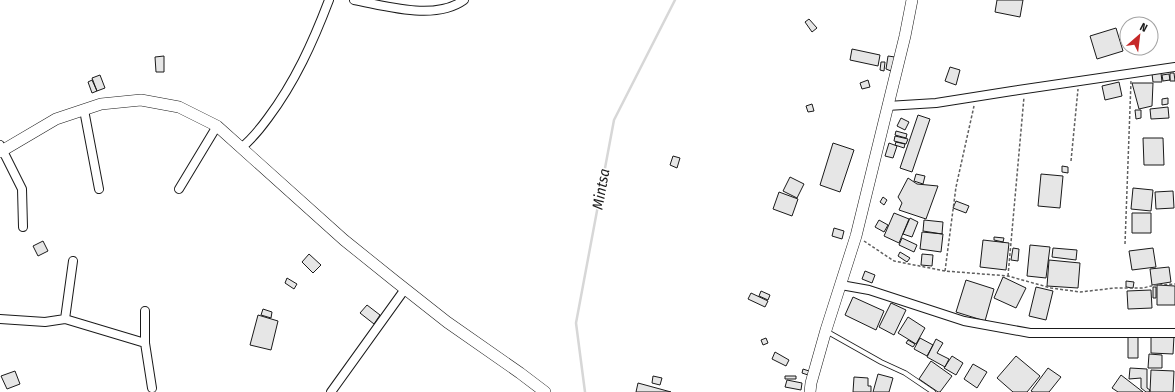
<svg xmlns="http://www.w3.org/2000/svg" width="1175" height="392" viewBox="0 0 1175 392" font-family="'Fira Sans Condensed',sans-serif">
  <rect width="100%" height="100%" fill="#fff"/>
  <g fill="none" stroke-linecap="round" stroke-linejoin="round">
    <path stroke="#d7d7d7" stroke-width="2.5" d="M585 392 576 323 614 120 675 0"/>
  </g>
  <path fill="#e6e6e6" stroke="#1a1a1a" d="M997 0H1023L1020 17 995 12Z
    M809 19 817 28 812 32 805 22Z
    M1116 28 1123 51 1097 59 1090 36Z
    M852 49 880 55 878 66 850 60Z
    M164 56V72H156L155 57Z
    M888 56 895 57 891 71 886 69Z
    M881 62H885L884 71 880 70Z
    M950 67 960 70 956 85 945 81Z
    M1161 73 1162 82H1153L1152 74Z
    M1170 73H1174L1175 81H1170Z
    M1169 74 1170 80 1163 81 1162 75Z
    M100 75 105 88 97 91 92 78Z
    M92 80 97 91 92 93 88 82Z
    M868 80 870 87 862 89 860 83Z
    M1119 82 1122 96 1105 100 1102 86Z
    M1132 83H1153L1152 106 1139 109Z
    M1168 98V104L1162 105V99Z
    M812 104 814 111 808 112 806 106Z
    M1168 107 1169 118 1151 119 1150 109Z
    M1135 110H1141V118L1136 119Z
    M918 115 930 119 912 172 900 168Z
    M901 118 909 122 905 130 897 126Z
    M896 131 907 134 906 138 895 135Z
    M895 136 908 139 906 144 894 141Z
    M1143 138H1163L1164 165H1144Z
    M896 142 905 144 904 148 895 145Z
    M833 143 854 150 840 192 820 185Z
    M889 143 897 146 893 158 885 156Z
    M673 156 680 158 677 168 670 165Z
    M1062 166 1068 167V173L1062 172Z
    M916 174 925 176 923 184 914 181Z
    M1041 174 1063 176 1060 208 1038 206Z
    M790 177 804 184 797 198 783 191Z
    M908 178 917 184 938 186 926 219 899 210 902 203 898 197Z
    M1133 188 1153 190 1151 211 1131 209Z
    M1173 191 1174 208 1156 209 1155 192Z
    M779 192 798 199 792 216 773 209Z
    M883 197 887 200 884 205 880 202Z
    M956 201 969 206 966 213 953 208Z
    M894 213 909 219 899 243 884 236Z
    M1132 213H1151V233H1132Z
    M910 218 918 222 912 237 903 234Z
    M879 220 888 225 884 232 875 227Z
    M924 220 943 222 942 234 923 231Z
    M834 228 844 231 842 239 832 236Z
    M922 232 943 234 941 252 920 249Z
    M994 237 1004 238 1003 242 994 240Z
    M902 238 917 245 914 252 899 245Z
    M983 240 1009 243 1006 270 980 267Z
    M43 241 48 251 38 256 33 246Z
    M1030 245 1050 247 1046 278 1027 276Z
    M1013 248 1019 249 1018 261 1011 260Z
    M1053 248 1077 250 1076 260 1052 257Z
    M1153 248 1156 267 1132 270 1129 251Z
    M900 252 910 258 907 262 898 256Z
    M309 254 321 265 313 273 302 262Z
    M922 254 933 255 932 266 921 265Z
    M1049 260 1080 263 1078 288 1047 286Z
    M1169 267 1171 282 1152 285 1150 269Z
    M865 271 875 275 872 283 862 279Z
    M1003 277 1026 288 1016 308 994 298Z
    M287 278 297 284 294 289 285 283Z
    M966 280 994 289 985 321 956 312Z
    M1126 281 1134 282 1133 288 1126 287Z
    M1157 285 1175 286V305H1157Z
    M1036 287 1053 291 1046 320 1029 316Z
    M1153 287H1156V298H1153Z
    M1151 290 1152 308 1128 309 1127 291Z
    M761 291 770 295 768 300 759 296Z
    M751 293 768 301 765 307 748 299Z
    M853 297 884 311 876 330 845 315Z
    M891 303 906 310 894 335 879 327Z
    M367 305 380 315 374 324 360 313Z
    M263 309 272 312 271 318 261 315Z
    M258 315 278 321 271 350 250 345Z
    M908 317 925 328 916 344 898 333Z
    M1128 336 1138 337V358H1128Z
    M1151 336H1174L1173 354 1151 353Z
    M766 338 768 343 763 345 761 340Z
    M920 338 933 345 927 356 914 349Z
    M936 339 943 343 937 353 949 359 945 367 927 357Z
    M908 340 915 344 913 347 906 343Z
    M775 352 789 360 786 366 772 359Z
    M1149 354 1162 355V368H1148Z
    M952 356 963 363 956 375 944 368Z
    M1016 356 1040 376 1027 392H1013L997 378Z
    M931 361 952 376 940 392H938L919 379Z
    M973 364 987 372 977 388 964 379Z
    M1048 368 1061 377 1049 392H1033L1031 391Z
    M1130 368 1147 369V388L1150 390 1149 392H1146L1141 388V378L1129 379Z
    M803 369 809 371 808 375 802 373Z
    M1151 370 1174 371 1173 392H1150Z
    M15 371 20 384 7 389 1 376Z
    M878 374 893 378 889 392H873Z
    M1121 375 1143 392H1118L1112 388Z
    M653 376 662 378 660 385 652 383Z
    M785 376H796V379H785Z
    M854 377 868 378V386H871V392H853Z
    M787 380 802 383 801 390 785 387Z
    M638 383 671 392H636Z"/>
  <g fill="none" stroke-linecap="round" stroke-linejoin="round">
    <defs>
      <path id="lane" d="M826 331 881 362 905 373 933 392"/>
      <path id="street" d="M354 0C387 6 435 21 464 0
        M887 106 936 103 1012 91 1175 67
        M84 110 99 189
        M0 145 22 189 23 227
        M241 148C252 139 260 129 268 118 295 82 313 42 329 0
        M179 189 217 126
        M841 285 869 290 964 321 1030 333H1175
        M145 311V343L152 388
        M0 319 45 322 65 319 145 343
        M65 319 73 261
        M331 392 405 289"/>
      <path id="secondary" d="M0 152 56 119 101 104 141 100 179 107 217 126 344 240 395 281 447 322 520 373 545 392
        M810 392 811 383 826 330 856 236 905 36 912 0"/>
    </defs>
    <use href="#lane" stroke="#1a1a1a" stroke-width="5.5"/>
    <use href="#street" stroke="#1a1a1a" stroke-width="10"/>
    <use href="#secondary" stroke="#1a1a1a" stroke-width="12"/>
    <path stroke="#5f5f5f" stroke-width="1.5" stroke-dasharray="3 2" stroke-linecap="butt" d="M1071 161 1078 89
      M864 241 894 261 945 271 1008 276 1051 288 1080 292 1115 288H1143L1155 285 1175 284
      M1125 244 1131 81
      M945 271 956 187 974 106
      M1008 276 1024 97"/>
    <use href="#lane" stroke="#fff" stroke-width="4"/>
    <use href="#street" stroke="#fff" stroke-width="8"/>
    <use href="#secondary" stroke="#fff" stroke-width="11"/>
  </g>
  <g text-anchor="middle" stroke-width="3" stroke-linejoin="round" paint-order="stroke">
    <g font-size="15" font-style="italic" fill="#1a1a1a" stroke="#fff">
      <text transform="translate(601 189) rotate(-80)" y="5">Mintsa</text>
    </g>
  </g>
  <g transform="translate(1139 36) rotate(28)"><circle r="19" fill="#ffffff" stroke="#a3a3a3"/>
  <path d="M0-3L7 15L0 10L-7 15Z" fill="#c62828"/>
  <text y="-6" font-size="11" font-weight="bold" text-anchor="middle" fill="#1a1a1a">N</text>
  </g>
</svg>
